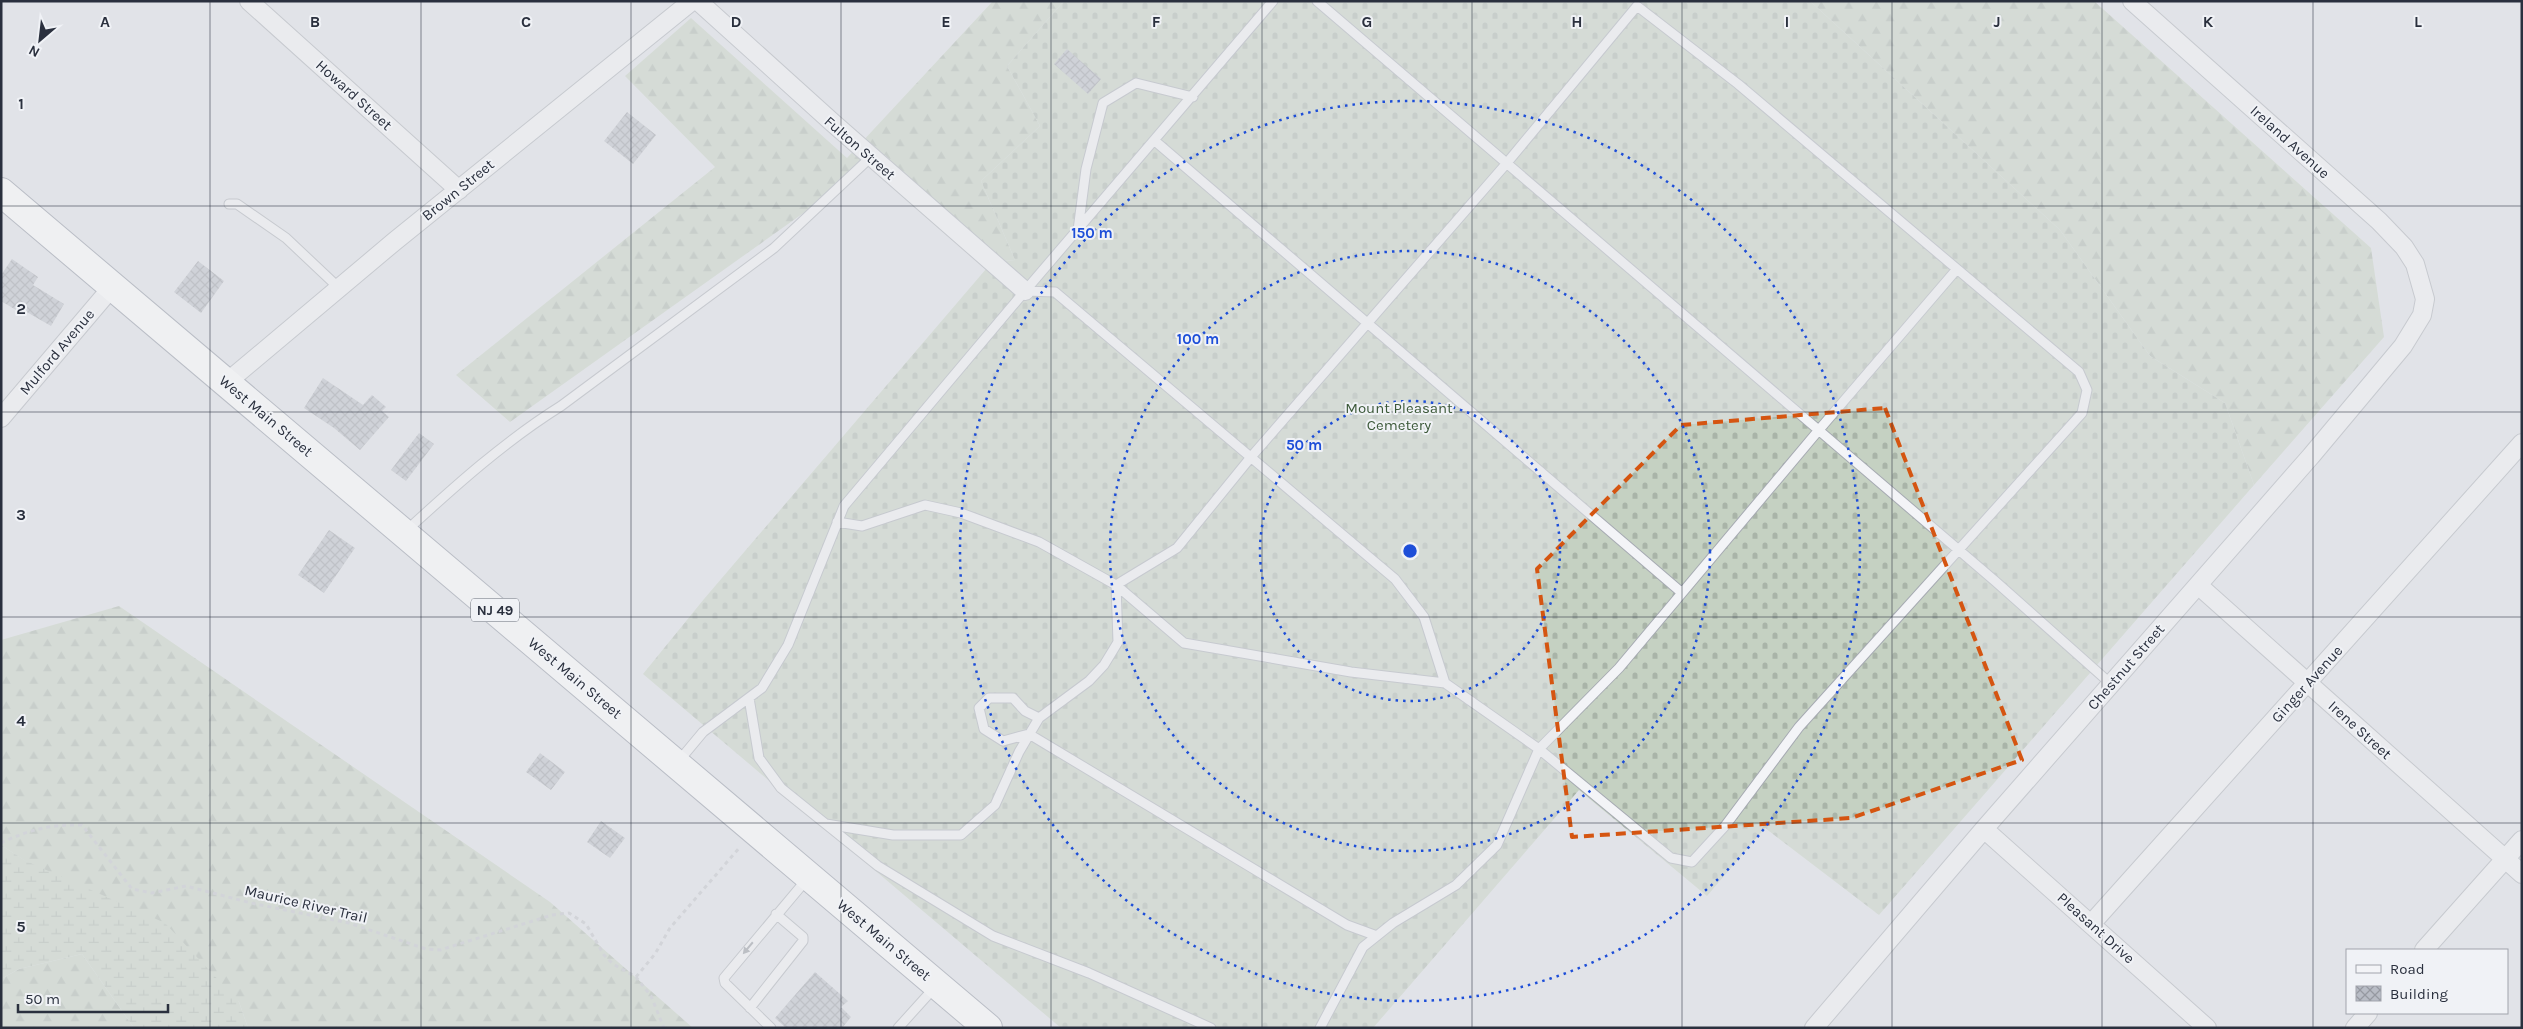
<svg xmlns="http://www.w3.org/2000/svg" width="2523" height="1029" viewBox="0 0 2523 1029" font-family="Karla,sans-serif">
  <defs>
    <pattern id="forest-firs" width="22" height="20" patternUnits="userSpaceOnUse" patternTransform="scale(1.25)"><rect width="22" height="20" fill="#c5d1c2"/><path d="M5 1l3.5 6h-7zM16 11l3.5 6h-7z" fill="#a9b4a8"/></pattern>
    <pattern id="wetland-marsh" width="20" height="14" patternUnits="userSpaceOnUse" patternTransform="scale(1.25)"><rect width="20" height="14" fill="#c5d1c2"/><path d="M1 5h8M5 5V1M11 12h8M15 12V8" fill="none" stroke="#a9b4a8"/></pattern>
    <pattern id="cemetery-stones" width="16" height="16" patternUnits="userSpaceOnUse" patternTransform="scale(1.25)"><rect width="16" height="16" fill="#c5d1c2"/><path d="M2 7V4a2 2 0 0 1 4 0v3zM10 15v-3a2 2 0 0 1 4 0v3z" fill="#a9b4a8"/></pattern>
    <pattern id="building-cross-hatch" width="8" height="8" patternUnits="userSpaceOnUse" patternTransform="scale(1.25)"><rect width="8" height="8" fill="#b8bcc5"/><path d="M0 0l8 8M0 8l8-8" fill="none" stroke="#9699a1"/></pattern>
  </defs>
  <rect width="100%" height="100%" fill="#e1e3e8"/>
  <path fill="url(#forest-firs)" d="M993 1H1064L1007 66 1040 126 981 181 1015 260 992 262 885 155 510 422 456 375 715 167 625 76 691 18 847 158Z
    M1810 1H2094L2371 248 2384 337 2254 485 2225 403 2150 356 2060 230Z
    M119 606 550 902 693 1028H248L239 1002 1 845V640Z
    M82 954 134 1028H1V979L19 969Z"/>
  <path fill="url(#wetland-marsh)" d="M1 845 26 861 165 923 239 1002 248 1028H134L82 954 19 969 1 979Z"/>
  <path fill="url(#cemetery-stones)" d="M1064 1H1810L2060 230 2150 356 2225 403 2254 485 1879 915 1765 828 1707 896 1579 790 1373 1028H1061L643 674 704 599 992 262 1015 260 981 181 1040 126 1007 66Z"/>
  <path fill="url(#building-cross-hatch)" d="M1067 49 1101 79 1088 94 1054 64Z
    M627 112 656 135 633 164 604 141Z
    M12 259 38 277 33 285 64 304 51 326 18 307 16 310 1 301V275Z
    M198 261 224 281 201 313 174 292Z
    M323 378 363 405 372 395 386 407 382 411 389 417 360 450 334 428 304 408Z
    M419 433 434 444 406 481 391 470Z
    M329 530 355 548 324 593 298 575Z
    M540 753 565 772 551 790 526 772Z
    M601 821 625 838 610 858 587 842Z
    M815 972 848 1001 841 1007 851 1017 842 1028H786L775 1018Z"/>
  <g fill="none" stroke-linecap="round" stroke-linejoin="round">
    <defs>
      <path id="service" d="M1273 1 1025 291 1055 292 1395 579 1424 617 1445 683 1539 749 1671 858 1692 862 1725 826 1799 727 2082 413 2087 390 2079 372 1957 269
        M1317 1 1995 581 2111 684
        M1155 141 1681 592
        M229 204H237L286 238 339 288
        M1078 230 1086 169 1103 103 1136 83 1193 97
        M837 522 862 526 925 505 961 513 1039 542 1116 585 1177 548 1251 457 1506 164 1637 6 1738 84 1957 269 1818 431 1619 668 1539 749 1497 845 1456 885 1393 923 1363 947 1320 1028
        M406 531C455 486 505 441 561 406L774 248 871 157
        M1116 585 1184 643 1351 672 1445 683
        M749 698 759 758 781 788 878 866 993 936 1089 973 1211 1028
        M1039 718 1025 711 1013 698H989L979 708 984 729 1003 741 1029 734 1347 925 1377 936
        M678 762 703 732 762 688 788 645 844 506 1025 291
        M826 824 893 835H961L995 805 1019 752 1039 718 1089 681 1104 665 1118 642 1116 585
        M750 1008 803 941V937L776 914
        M771 1028 725 983 724 978 807 879
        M898 1028 935 987"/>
      <path id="minor" d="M249 1 459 190
        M698 1 833 123 1025 291
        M226 383 395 241 692 1
        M1 418 113 286
        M2198 585 2522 874
        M1984 829 2207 1028
        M2091 924 2522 443
        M2424 950 2522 840
        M1814 1028 1984 829 2311 456 2403 346 2422 315 2425 299 2415 264 2404 247 2379 221 2132 1
        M2355 1028 2368 1013"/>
      <path id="trunk" d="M1 192 988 1028"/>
    </defs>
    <use href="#service" stroke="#a6aab2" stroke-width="11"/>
    <use href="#minor" stroke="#a6aab2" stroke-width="20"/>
    <use href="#trunk" stroke="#898f9e" stroke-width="30"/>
    <path stroke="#bfc1c7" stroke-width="3" stroke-dasharray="4 4" stroke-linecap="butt" d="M1 843C28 830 52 824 82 825L132 889 152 893 186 886 251 903 349 923 426 949 440 950 552 915 569 913 586 924 604 955 613 964 636 977 651 996 664 1028
      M636 977 655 954 670 928 740 847"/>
    <use href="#service" stroke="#f3f4f7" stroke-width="9"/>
    <use href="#minor" stroke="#f3f4f7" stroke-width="18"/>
    <use href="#trunk" stroke="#fff" stroke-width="28"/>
  </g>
  <defs><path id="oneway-solid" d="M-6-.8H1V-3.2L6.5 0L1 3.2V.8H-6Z" transform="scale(1.25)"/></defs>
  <use fill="#8e929a" href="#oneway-solid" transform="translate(748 948) rotate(130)"/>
  <path d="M0 0H2523V1029H0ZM1885 408 2022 760 1851 818 1572 837 1537 569 1681 425Z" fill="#e1e3e8" fill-opacity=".55" fill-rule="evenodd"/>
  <path fill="none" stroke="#d55511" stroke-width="4" stroke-dasharray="10 6" stroke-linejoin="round" d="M1885 408 2022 760 1851 818 1572 837 1537 569 1681 425Z"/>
  <path fill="none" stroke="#2a303e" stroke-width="1" stroke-opacity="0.55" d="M210 1V1028M421 1V1028M631 1V1028M841 1V1028M1051 1V1028M1262 1V1028M1472 1V1028M1682 1V1028M1892 1V1028M2102 1V1028M2313 1V1028M1 206H2522M1 412H2522M1 617H2522M1 823H2522"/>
  <g fill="none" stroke="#1d4ed8" stroke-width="2.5" stroke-dasharray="2.5 5">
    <circle cx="1410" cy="551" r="150"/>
    <circle cx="1410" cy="551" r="300"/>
    <circle cx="1410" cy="551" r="450"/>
  </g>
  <g text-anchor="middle" stroke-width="4" stroke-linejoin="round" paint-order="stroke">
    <rect fill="#f0f2f6" stroke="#656a75" stroke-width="1" x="471" y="598.5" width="48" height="23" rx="4"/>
    <g font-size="14" font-weight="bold" fill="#2a303e">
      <text x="495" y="615">NJ 49</text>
    </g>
    <g font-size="15" fill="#2a303e" stroke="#f0f2f6">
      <text transform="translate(354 95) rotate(42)" y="5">Howard Street</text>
      <text transform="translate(2290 142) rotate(42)" y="5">Ireland Avenue</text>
      <text transform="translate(860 148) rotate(41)" y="5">Fulton Street</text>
      <text transform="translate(458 190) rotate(-39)" y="5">Brown Street</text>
      <text transform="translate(57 352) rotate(-50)" y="5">Mulford Avenue</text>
      <text transform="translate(266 416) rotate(40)" y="5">West Main Street</text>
      <text transform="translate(2126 667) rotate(-49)" y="5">Chestnut Street</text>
      <text transform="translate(575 678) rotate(40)" y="5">West Main Street</text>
      <text transform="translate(2307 684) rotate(-48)" y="5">Ginger Avenue</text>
      <text transform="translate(2360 730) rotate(42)" y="5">Irene Street</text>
      <text transform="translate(306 904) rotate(13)" y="5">Maurice River Trail</text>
      <text transform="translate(2096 928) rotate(42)" y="5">Pleasant Drive</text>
      <text transform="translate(884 940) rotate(40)" y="5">West Main Street</text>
    </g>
    <g font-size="15" fill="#3c5939" stroke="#f0f2f6">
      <text x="1399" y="413">Mount Pleasant<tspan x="1399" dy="17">Cemetery</tspan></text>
    </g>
  </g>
  <g font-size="16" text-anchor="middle" font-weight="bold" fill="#2a303e" stroke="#f0f2f6" stroke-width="4" stroke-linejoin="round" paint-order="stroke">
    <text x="105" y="27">A</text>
    <text x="315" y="27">B</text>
    <text x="526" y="27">C</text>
    <text x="736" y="27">D</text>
    <text x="946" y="27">E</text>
    <text x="1156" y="27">F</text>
    <text x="1367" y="27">G</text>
    <text x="1577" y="27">H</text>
    <text x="1787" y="27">I</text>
    <text x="1997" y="27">J</text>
    <text x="2208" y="27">K</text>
    <text x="2418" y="27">L</text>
    <text x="21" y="109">1</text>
    <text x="21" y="314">2</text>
    <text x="21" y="520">3</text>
    <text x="21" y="726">4</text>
    <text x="21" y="932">5</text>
  </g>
  <circle cx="1410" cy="551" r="8" fill="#1d4ed8" stroke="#f0f2f6" stroke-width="2.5"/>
  <g font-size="15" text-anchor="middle" font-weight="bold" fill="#1d4ed8" stroke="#f0f2f6" stroke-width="4" stroke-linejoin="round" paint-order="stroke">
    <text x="1092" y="238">150 m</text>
    <text x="1198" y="344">100 m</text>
    <text x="1304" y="450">50 m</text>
  </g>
  <rect width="2523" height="1029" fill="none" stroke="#2a303e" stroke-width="5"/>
  <rect x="2346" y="949" width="162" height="65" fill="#f0f2f6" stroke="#a1a4ac"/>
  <rect x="2356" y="965" width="25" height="8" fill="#f3f4f7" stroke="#a1a4ac"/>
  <text x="2390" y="974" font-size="15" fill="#2a303e">Road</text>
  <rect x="2356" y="986" width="25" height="15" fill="url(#building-cross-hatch)" stroke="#a1a4ac"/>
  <text x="2390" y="999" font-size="15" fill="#2a303e">Building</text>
  <g transform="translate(40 40) rotate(208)" stroke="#f0f2f6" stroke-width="4" paint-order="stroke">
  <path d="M0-4L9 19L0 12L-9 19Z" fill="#2a303e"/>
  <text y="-8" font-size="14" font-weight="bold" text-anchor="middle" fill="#2a303e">N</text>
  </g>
  <path d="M18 1004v8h150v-8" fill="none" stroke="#2a303e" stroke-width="2.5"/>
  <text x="25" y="1004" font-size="15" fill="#2a303e" stroke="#f0f2f6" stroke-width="4" paint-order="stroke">50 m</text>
</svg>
